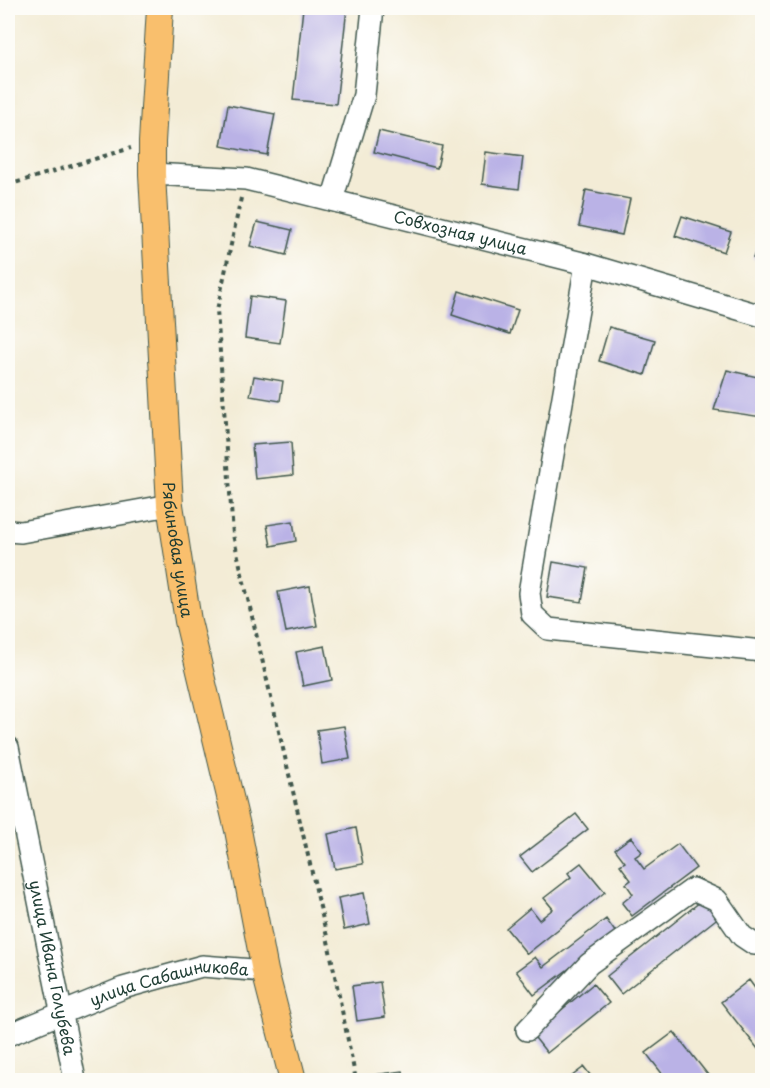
<svg xmlns="http://www.w3.org/2000/svg" width="770" height="1088" viewBox="0 0 770 1088" font-family="'Playpen Sans',sans-serif">
  <rect width="100%" height="100%" fill="#fdfcf7"/>
  <filter id="ink" filterUnits="userSpaceOnUse"><feTurbulence type="fractalNoise" baseFrequency=".0167" numOctaves="2"/><feDisplacementMap in="SourceGraphic" scale="12" xChannelSelector="R" yChannelSelector="G"/><feConvolveMatrix kernelMatrix="1 2 1 2 8 2 1 2 1" color-interpolation-filters="sRGB"/></filter>
  <filter id="wash" filterUnits="userSpaceOnUse"><feTurbulence type="fractalNoise" baseFrequency=".008" numOctaves="4" result="noise"/><feDisplacementMap in="SourceGraphic" scale="24" xChannelSelector="R" yChannelSelector="G"/><feGaussianBlur stdDeviation="1.35" result="paint"/><feColorMatrix in="noise" values="0 0 0 0 0 0 0 0 0 0 0 0 0 0 0 0 0 1.4 0 .05"/><feComposite in="paint" operator="in"/></filter>
  <g filter="url(#wash)">
    <rect width="100%" height="100%" fill="#f3ecd6"/>
    <g id="blocks">
      <path fill="#bab2e6" d="M303 8H347L336 104 293 100Z
        M228 105 275 114 267 155 221 146Z
        M379 131 442 146 437 168 374 152Z
        M486 152 523 157 519 189 482 184Z
        M586 190 630 199 622 235 579 226Z
        M682 216 731 232 724 252 675 236Z
        M257 222 292 230 286 255 250 246Z
        M760 241 762 242V262L753 258Z
        M459 291 518 310 510 334 452 315Z
        M250 296 286 301 280 343 245 338Z
        M609 327 655 340 645 375 599 361Z
        M727 370 762 378V417L714 410Z
        M254 376 283 381 280 401 250 396Z
        M291 442 293 475 255 479 252 445Z
        M293 521 296 541 271 546 267 525Z
        M553 562 588 568 582 602 547 597Z
        M310 586 317 626 286 632 278 592Z
        M325 646 332 680 303 686 296 652Z
        M344 726 350 759 322 764 317 730Z
        M576 814 588 829 532 872 520 857Z
        M356 828 363 864 335 869 328 834Z
        M631 837 642 852 635 857 644 869 678 844 696 868 632 916 622 903 633 894 626 884 631 880 620 865 625 862 615 849Z
        M581 863 605 892 527 954 506 928 530 908 539 920 553 909 544 898 571 877 568 873Z
        M364 893 370 924 344 930 338 898Z
        M705 898 720 916 621 994 607 976Z
        M606 919 616 933 534 995 516 971 535 957 543 967Z
        M749 980 762 998V1054L721 1002Z
        M380 982 385 1017 357 1021 352 986Z
        M593 984 609 1003 547 1053 532 1034Z
        M674 1032 712 1080H667L646 1053Z
        M584 1067 594 1080H567Z
        M403 1071 405 1080H375L374 1075Z"/>
    </g>
  </g>
  <g filter="url(#ink)">
    <use href="#blocks" fill-opacity="0" stroke="#3f574c" stroke-width="1.5"/>
    <g fill="none" stroke-linecap="round" stroke-linejoin="round">
      <defs>
        <g id="minor">
          <path id="s1" d="M152 174 246 179 586 264 762 316"/>
          <path d="M332 200 364 95 373 8"/>
          <path d="M586 264 529 593 532 614 548 629 762 651"/>
          <path d="M8 531 21 532 170 505"/>
          <path id="s2" d="M8 747 75 1080"/>
          <path d="M527 1030 589 964 693 889 717 900 742 936 754 944 762 943"/>
          <path id="s3" d="M8 1035 123 988 202 966 265 971"/>
        </g>
        <g id="major">
          <path id="s4" d="M160 8 152 142V174L170 505 188 621 238 830 265 971 293 1080"/>
        </g>
      </defs>
      <use href="#minor" stroke="#3f574c" stroke-width="24"/>
      <use href="#major" stroke="#3f574c" stroke-width="28"/>
      <path stroke="#3f574c" stroke-width="4" stroke-dasharray="4.5 4.5" stroke-linecap="butt" d="M8 185 131 148
        M241 198 217 310 233 535 328 941 356 1080"/>
      <use href="#minor" stroke="#fff" stroke-width="21"/>
      <use href="#major" stroke="#f9bf6d" stroke-width="26"/>
    </g>
  </g>
  <g text-anchor="middle" stroke-width="4.5" stroke-linejoin="round" paint-order="stroke">
    <g font-size="16" fill="#1f3d34" stroke="#fdfcf7">
      <text dy="6" stroke="none"><textPath href="#s1" startOffset="315">Совхозная улица</textPath></text>
      <text dy="6" stroke="none"><textPath href="#s4" startOffset="543">Рябиновая улица</textPath></text>
      <text dy="6" stroke="none"><textPath href="#s2" startOffset="225">улица Ивана Голубева</textPath></text>
      <text dy="6" stroke="none"><textPath href="#s3" startOffset="171">улица Сабашникова</textPath></text>
    </g>
  </g>
  <rect width="770" height="1088" fill="none" stroke="#fdfcf7" stroke-width="30"/>
</svg>
